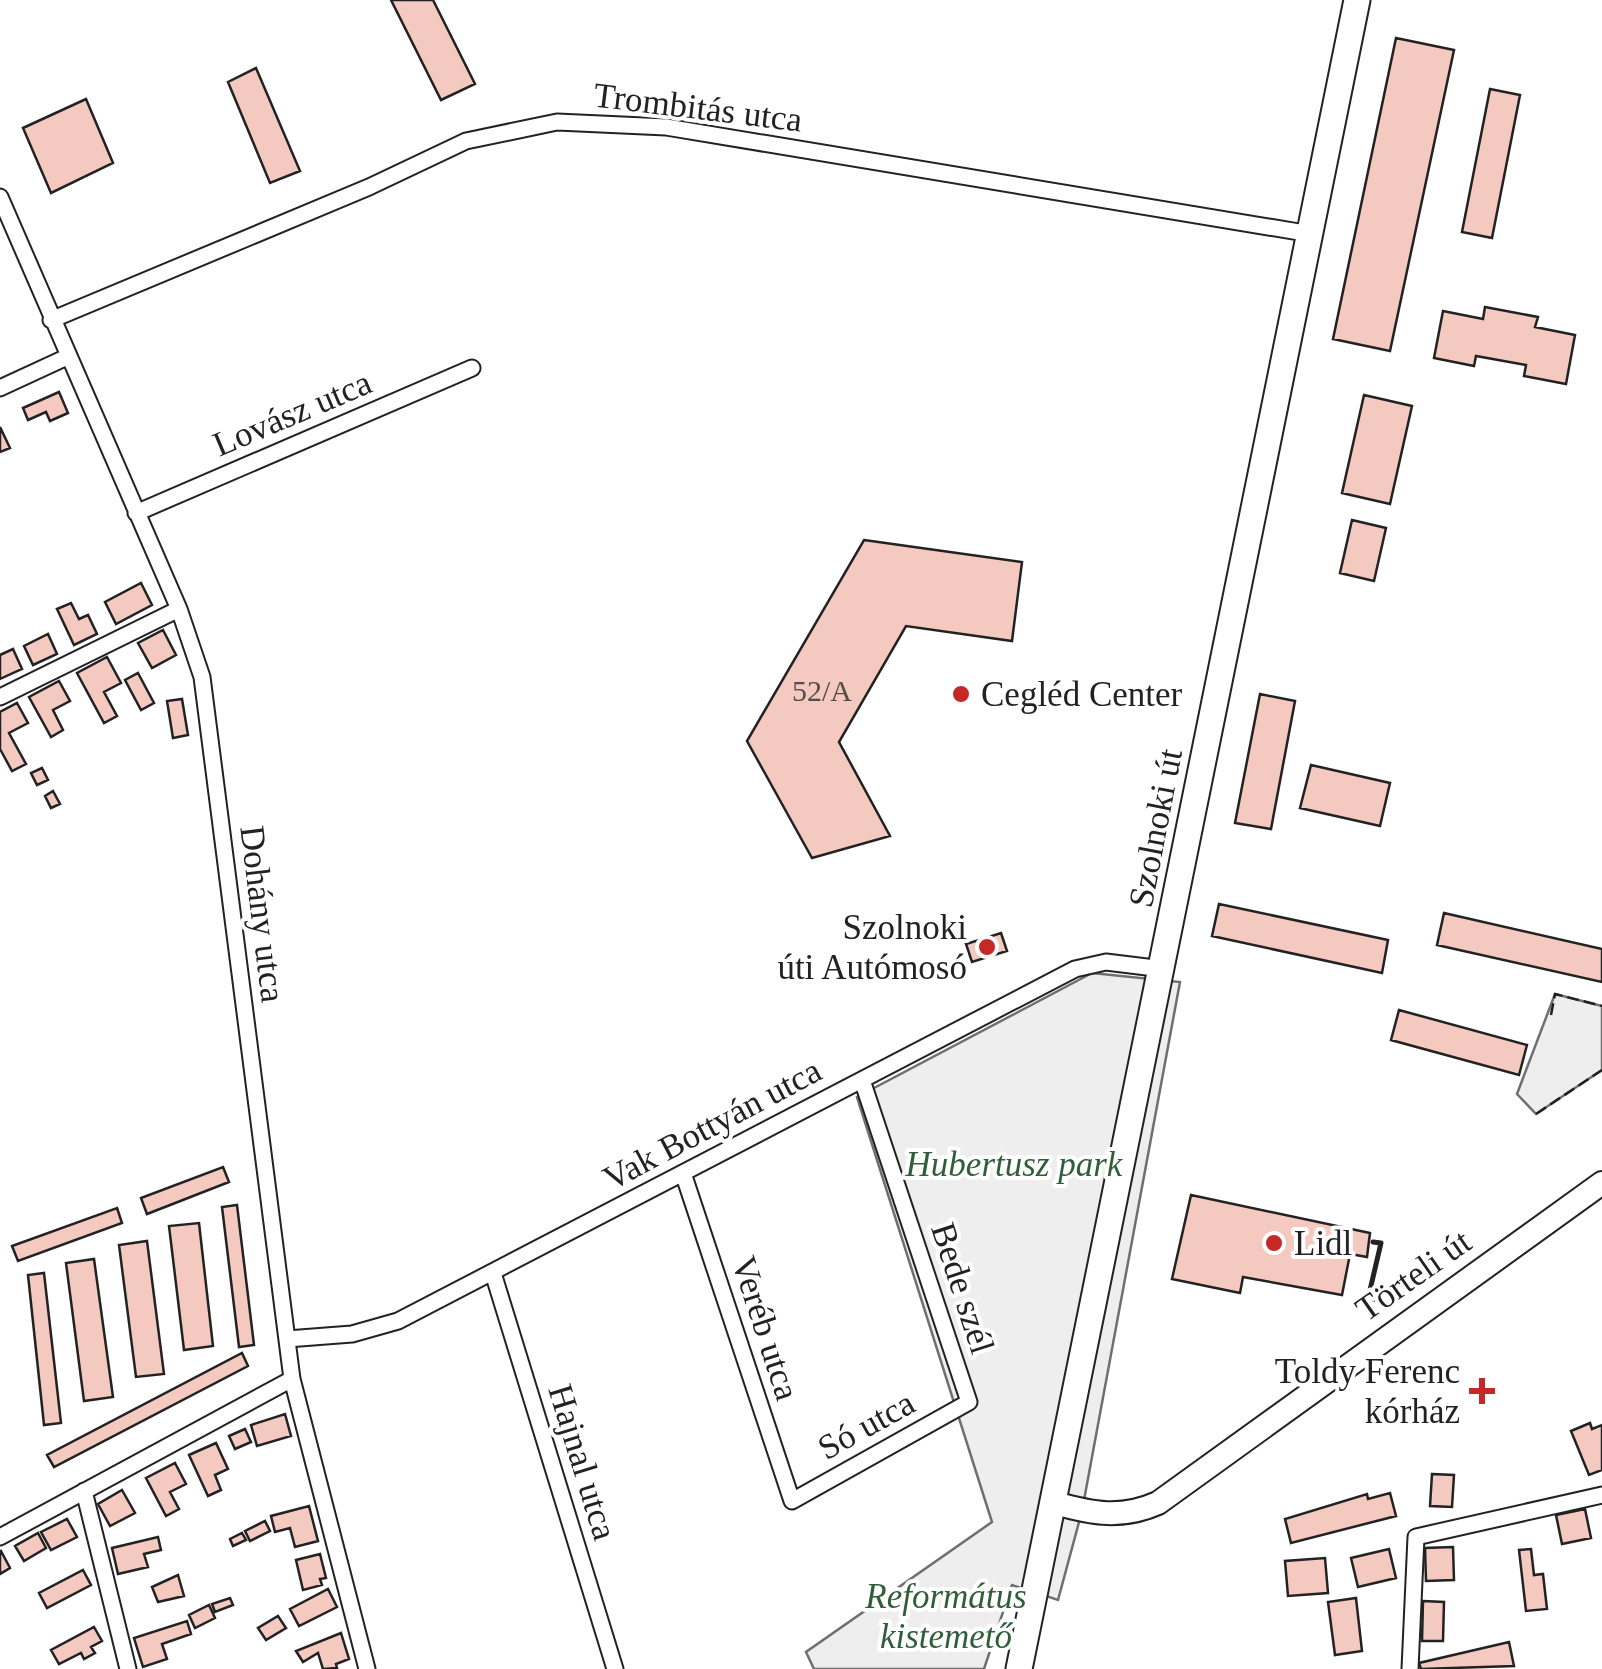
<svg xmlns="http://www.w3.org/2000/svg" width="1602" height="1669" viewBox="0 0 1602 1669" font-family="'Times New Roman',serif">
  <rect width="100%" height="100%" fill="#fff"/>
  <path fill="#eee" stroke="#6f6f6f" stroke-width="2.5" d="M1092 973 1180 982 1082 1511 1058 1600 1012 1585 984 1669H814L806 1652 992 1522 857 1097Z
    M1555 994 1602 1006V1070L1536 1114 1517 1094Z"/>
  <path fill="#f3c9c0" stroke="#222" stroke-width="2.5" d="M391 0H433L475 84 441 100Z
    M1396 38 1454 50 1390 351 1333 339Z
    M256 68 300 171 270 183 228 82Z
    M1490 89 1520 95 1492 238 1462 232Z
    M86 99 113 163 51 193 23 128Z
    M1485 307 1538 317 1535 327 1575 335 1566 384 1524 376 1526 365 1476 356 1474 366 1434 358 1443 311 1483 319Z
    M59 392 68 413 50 421 46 412 28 420 23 408Z
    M1364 395 1412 406 1390 504 1342 493Z
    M0 427 10 448 0 452Z
    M1352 520 1386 528 1374 581 1340 573Z
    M864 540 1022 562 1012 641 906 626 839 742 890 836 812 858 747 741Z
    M141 583 152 605 116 624 105 602Z
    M71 603 79 619 88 615 97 634 74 645 57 609Z
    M163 630 176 655 152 668 138 643Z
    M48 634 57 654 33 665 24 646Z
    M13 649 22 669 0 679V655Z
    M107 657 121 683 104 692 117 716 104 723 77 673Z
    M138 673 154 703 141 710 125 680Z
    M59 681 70 701 53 710 63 730 51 737 29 697Z
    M1260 694 1295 701 1271 829 1235 823Z
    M182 699 188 735 173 738 167 701Z
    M17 703 28 723 9 733 26 764 12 771 0 749V712Z
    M1311 765 1390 783 1380 826 1300 808Z
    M42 768 48 780 37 785 31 773Z
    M53 791 60 804 51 808 45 796Z
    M1219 904 1388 940 1382 973 1212 936Z
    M1444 913 1602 949V982L1437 945Z
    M1001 933 1007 951 972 962 966 944Z
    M1399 1010 1527 1045 1519 1075 1391 1040Z
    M223 1167 229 1182 147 1214 141 1198Z
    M1191 1195 1370 1233 1367 1257 1350 1254 1342 1295 1243 1277 1240 1293 1172 1279Z
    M237 1205 254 1345 239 1347 222 1207Z
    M117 1208 122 1223 18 1261 12 1246Z
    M199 1223 213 1346 184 1350 169 1226Z
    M147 1241 164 1374 136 1377 119 1245Z
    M94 1259 113 1397 84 1401 66 1263Z
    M44 1273 61 1423 44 1425 28 1275Z
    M1371 1287 1379 1289 1377 1301 1369 1299Z
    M242 1353 248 1366 54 1467 47 1455Z
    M285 1414 291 1436 257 1446 251 1425Z
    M1590 1423 1592 1429 1602 1425V1470L1589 1475 1571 1431Z
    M245 1429 251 1442 235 1449 229 1436Z
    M216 1443 228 1469 215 1475 221 1490 208 1496 189 1455Z
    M175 1463 186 1484 170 1492 179 1509 166 1516 146 1478Z
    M1432 1474 1454 1475 1452 1507 1430 1506Z
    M122 1490 135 1513 110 1526 98 1504Z
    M1390 1493 1396 1516 1291 1543 1285 1519 1367 1494 1368 1499Z
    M309 1506 318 1541 295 1547 290 1528 275 1532 271 1516Z
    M1585 1509 1591 1538 1562 1544 1556 1515Z
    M67 1519 77 1537 51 1550 41 1532Z
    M265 1521 270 1531 250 1541 245 1531Z
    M38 1533 46 1548 24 1561 15 1546Z
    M242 1533 246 1540 233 1546 230 1539Z
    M158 1537 161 1550 144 1554 148 1567 118 1574 112 1548Z
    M1453 1547 1454 1580 1426 1581 1425 1548Z
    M1389 1549 1396 1578 1358 1587 1351 1558Z
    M1531 1549 1534 1575 1543 1574 1547 1609 1526 1611 1519 1550Z
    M1 1551 10 1568 0 1574V1552Z
    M320 1554 326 1578 320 1579 322 1585 303 1590 296 1560Z
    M1325 1558 1328 1593 1288 1596 1285 1561Z
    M83 1570 91 1585 47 1608 39 1593Z
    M178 1575 184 1596 158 1602 152 1587Z
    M328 1589 337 1607 299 1626 290 1609Z
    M230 1598 233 1605 215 1612 212 1604Z
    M1356 1598 1362 1651 1335 1655 1328 1602Z
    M1423 1601 1444 1602 1443 1641H1422Z
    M209 1605 215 1618 195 1628 189 1615Z
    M278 1616 286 1628 266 1640 258 1628Z
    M187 1621 191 1634 162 1644 167 1659 143 1667 134 1638Z
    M94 1627 102 1641 91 1647 95 1653 84 1659 81 1653 59 1664 51 1650Z
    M341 1633 349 1659 336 1664 337 1668 323 1669 318 1653 303 1662 296 1651Z
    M1509 1642 1514 1666 1421 1669 1419 1663Z"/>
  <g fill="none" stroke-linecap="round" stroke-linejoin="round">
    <defs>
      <path id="minor" d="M0 197 179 609 202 677 292 1379 367 1669
        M51 320 369 187 466 141 557 122 666 127 1311 234
        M0 388 67 357
        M136 513 472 368
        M0 697 179 609
        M683 1173 792 1501 969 1402 862 1080
        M493 1273 615 1669
        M287 1339 352 1334 398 1321 1075 969 1106 962 1163 969
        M84 1491 128 1669
        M0 1537 292 1379
        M1410 1669 1416 1537 1602 1495"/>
      <path id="secondary" d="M1055 1503C1093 1514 1122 1519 1158 1503L1602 1183"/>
      <path id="primary" d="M1019 1669 1357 0"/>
    </defs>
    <use href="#minor" stroke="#222" stroke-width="19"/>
    <use href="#secondary" stroke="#222" stroke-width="26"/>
    <use href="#primary" stroke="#222" stroke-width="29"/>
    <use href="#minor" stroke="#fff" stroke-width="15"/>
    <use href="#secondary" stroke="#fff" stroke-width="22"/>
    <use href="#primary" stroke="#fff" stroke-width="25"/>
    <path stroke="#222" stroke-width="2.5" stroke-dasharray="12 5" stroke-linecap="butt" d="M1551 1015 1555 994 1602 1006
      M1536 1114 1602 1070"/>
    <path stroke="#222" stroke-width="5" d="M1370 1290 1381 1243 1373 1242"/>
  </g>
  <g fill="#c62828" stroke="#fff" stroke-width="4">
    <circle cx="961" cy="694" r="10"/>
    <circle cx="987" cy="947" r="10"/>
    <circle cx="1274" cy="1243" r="10"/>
    <path d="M1477 1376h10v10h10v10h-10v10h-10v-10h-10v-10h10z"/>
  </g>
  <g text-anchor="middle" stroke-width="8" stroke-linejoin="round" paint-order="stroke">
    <g font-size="30" fill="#564c4a">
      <text x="822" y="701">52/A</text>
    </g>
    <g font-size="35" fill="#222" stroke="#fff">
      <text transform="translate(698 107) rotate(7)" y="12">Trombitás utca</text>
      <text transform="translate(292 413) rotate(-23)" y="12">Lovász utca</text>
      <text transform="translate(1155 828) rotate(-79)" y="12">Szolnoki út</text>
      <text transform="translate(263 914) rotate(83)" y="12">Dohány utca</text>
      <text transform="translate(712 1124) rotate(-28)" y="12">Vak Bottyán utca</text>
      <text transform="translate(1413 1275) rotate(-35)" y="12">Törteli út</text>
      <text transform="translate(963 1288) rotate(72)" y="12">Bede szél</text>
      <text transform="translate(766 1328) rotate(72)" y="12">Veréb utca</text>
      <text transform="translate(866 1425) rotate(-29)" y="12">Só utca</text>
      <text transform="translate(583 1462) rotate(73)" y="12">Hajnal utca</text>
    </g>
    <g font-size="35" fill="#222" stroke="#fff" text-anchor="start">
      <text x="981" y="706">Cegléd Center</text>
      <text x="967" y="939" text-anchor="end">Szolnoki<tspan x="967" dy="40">úti Autómosó</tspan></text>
      <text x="1294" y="1255">Lidl</text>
      <text x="1460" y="1383" text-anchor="end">Toldy Ferenc<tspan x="1460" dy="40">kórház</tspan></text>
    </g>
    <g font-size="35" font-style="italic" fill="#2f5e38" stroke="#fff">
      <text x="1014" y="1176">Hubertusz park</text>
      <text x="946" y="1608">Református<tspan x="946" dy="40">kistemető</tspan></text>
    </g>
  </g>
</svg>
